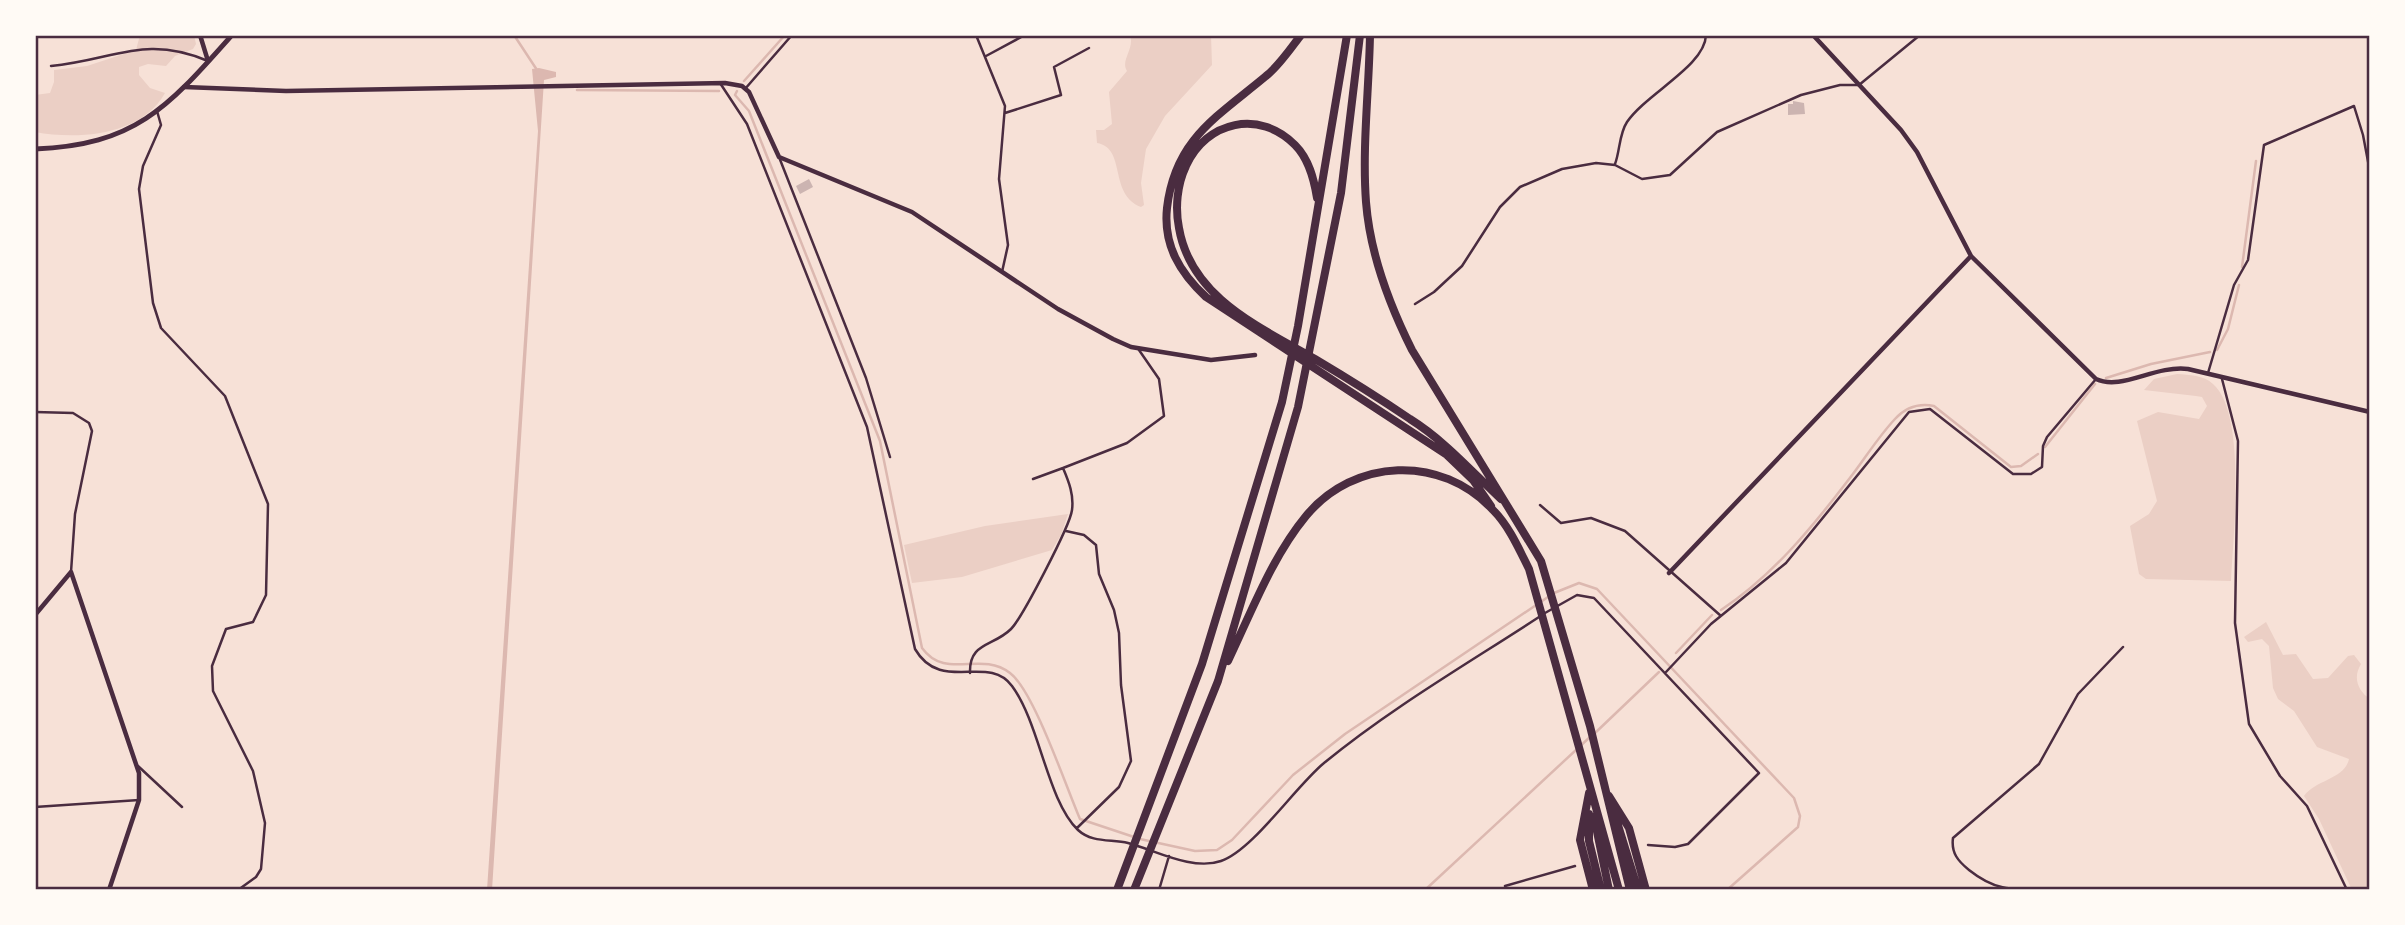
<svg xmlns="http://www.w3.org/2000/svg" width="2405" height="925" viewBox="0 0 2405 925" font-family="Lato,sans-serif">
  <rect width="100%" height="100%" fill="#f7e1d7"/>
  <path fill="#ebcfc5" d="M140 35H194L196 44 193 49 175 56 166 66 148 64 139 67V75L150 88 165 93C141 136 78 140 35 132V95L50 93 54 82V70L87 66 136 50Z
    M1130 35H1211L1212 65 1165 116 1146 149 1141 183 1144 205 1141 207C1108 194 1127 148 1097 143L1096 130H1104L1112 124 1109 92 1127 71C1120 60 1135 49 1130 35Z
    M2177 374C2189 375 2204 375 2213 384 2247 413 2233 537 2231 581L2146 579 2139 574 2130 526 2149 514 2157 501 2137 421 2158 412 2199 419 2207 406 2202 397 2196 396 2144 390 2154 379Z
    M1068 514 1061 535 1052 550 962 577 912 583 904 545 985 526Z
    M2266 622 2283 655 2296 654 2313 679 2328 678 2348 656 2354 655 2361 664C2353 677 2357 690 2370 699V890H2352L2319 819 2304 796C2315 780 2345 779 2349 759L2317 747 2294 711 2278 699 2273 688 2269 646 2262 639 2248 642 2244 637Z"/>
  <path fill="#dcb8b0" d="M539 68 556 72V77L544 80 492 890H487L538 131 532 69Z"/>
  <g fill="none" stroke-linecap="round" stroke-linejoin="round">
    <path stroke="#dcb8b0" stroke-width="2.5" d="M514 35 537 70
      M744 81 785 35
      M577 90 719 91
      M737 91 735 95 749 111 880 441 922 648C946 681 980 650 1010 673 1034 691 1066 787 1080 819L1134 837
      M2242 267 2256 161
      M2217 350 2228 329 2239 285
      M2106 378 2151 364 2210 352
      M2045 447 2095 384
      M1554 593 1579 583 1597 589 1794 798 1800 816 1798 827 1727 890
      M1721 610C1771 577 1810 530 1846 483 1863 462 1877 438 1895 419 1906 407 1919 403 1934 406L2011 467 2021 466 2038 454
      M1676 653 1712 615
      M1595 733 1659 672
      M1140 839 1195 851 1217 850 1232 840 1293 775 1345 734 1548 597
      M1425 890 1590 737"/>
  </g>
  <path fill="#ccb4b1" d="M1793 101 1804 103 1805 114 1788 115V104H1793Z
    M809 179 813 187 800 194 796 186Z"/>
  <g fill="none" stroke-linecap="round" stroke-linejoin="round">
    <path stroke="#4a2c40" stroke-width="2.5" d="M976 35 1005 106 999 179 1008 245 1002 272
      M986 56 1025 35
      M51 66C114 60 145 34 208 61
      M720 83 747 124 867 427 915 649C941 694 988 653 1012 686 1040 724 1047 800 1078 830 1092 843 1111 839 1128 843 1155 850 1192 871 1221 861 1253 850 1295 787 1324 763 1391 708 1467 664 1539 617
      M745 89 792 35
      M157 111 161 125 143 166 139 189 153 303 161 328 225 396 268 504 266 595 253 622 226 629 212 666 213 691 253 771 265 823 261 869 256 877 238 890
      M1005 113 1061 95 1054 67 1089 48
      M779 157 866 378 890 457
      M1615 164C1620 151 1619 134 1627 122 1647 93 1705 66 1706 35
      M1415 304 1434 292 1462 266 1500 207 1520 187 1562 169 1596 163 1615 165 1642 179 1670 175 1717 132 1801 95 1840 85H1859L1920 35
      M2208 373 2234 285 2248 260 2264 145 2354 106 2363 135 2370 172
      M2222 379 2238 441 2235 623 2249 724 2280 776 2307 806 2347 890
      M35 412 73 413 89 423 92 431 75 514 71 572
      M1033 479 1063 468
      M1540 505 1561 523 1591 518 1625 531 1721 616
      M1066 531 1084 535 1096 545 1099 574 1114 610 1119 633 1121 685 1131 761 1119 787 1077 828
      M1545 613 1577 595 1594 598 1759 773 1688 844 1675 847 1648 845
      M1666 672 1711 624 1786 563 1909 412 1930 409 2013 474H2031L2042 467 2043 446 2047 437 2096 379
      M970 673C969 642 993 647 1011 629 1022 618 1070 526 1072 510 1074 495 1069 482 1063 468L1127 443 1164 416 1159 379 1139 350
      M138 766 182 807
      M35 807 139 800
      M1159 890 1169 856
      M1506 890 1505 886 1575 866
      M2069 890C2027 883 2008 901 1969 870 1958 861 1951 853 1953 838L2039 764 2078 694 2123 647"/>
    <path stroke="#4a2c40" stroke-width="4.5" d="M200 35 208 61
      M1813 35 1901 130 1917 152 1971 256 2096 379C2122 391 2154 365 2188 369L2370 412
      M184 87 286 91 725 83 742 86 749 92 779 157 912 212 1058 309 1113 339 1131 347 1211 360 1255 355
      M1669 573 1971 256
      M35 615 71 572 139 773V800L109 890"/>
    <path stroke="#4a2c40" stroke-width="5" d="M35 149C136 145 168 107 232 35"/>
    <path stroke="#4a2c40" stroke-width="8" d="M1301 35C1291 48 1279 66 1266 76 1217 117 1175 139 1167 208 1163 245 1180 273 1206 297L1447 455 1473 480 1491 506
      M1370 35C1369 90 1362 147 1366 202 1370 254 1389 304 1412 350L1541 561 1590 726 1630 890
      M1317 198C1314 179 1309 159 1295 145 1260 109 1206 121 1186 166 1177 185 1175 208 1179 228 1191 298 1260 327 1315 359 1347 378 1379 398 1410 419 1445 441 1471 471 1501 499
      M1228 661C1251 613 1272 557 1306 516 1354 458 1441 454 1493 510 1509 526 1519 549 1529 569L1619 890
      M1589 793 1580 840 1593 890
      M1609 796 1629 828 1646 890
      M1613 809 1638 890
      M1589 814V841L1601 890
      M1594 817 1609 890
      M1117 890 1202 664 1282 402 1298 326 1347 35
      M1134 890 1218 681 1298 407 1341 193 1360 35"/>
  </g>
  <rect width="2405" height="925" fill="none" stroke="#fffaf5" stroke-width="74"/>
  <rect x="37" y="37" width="2331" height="851" fill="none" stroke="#4a2c40" stroke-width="2.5"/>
</svg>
